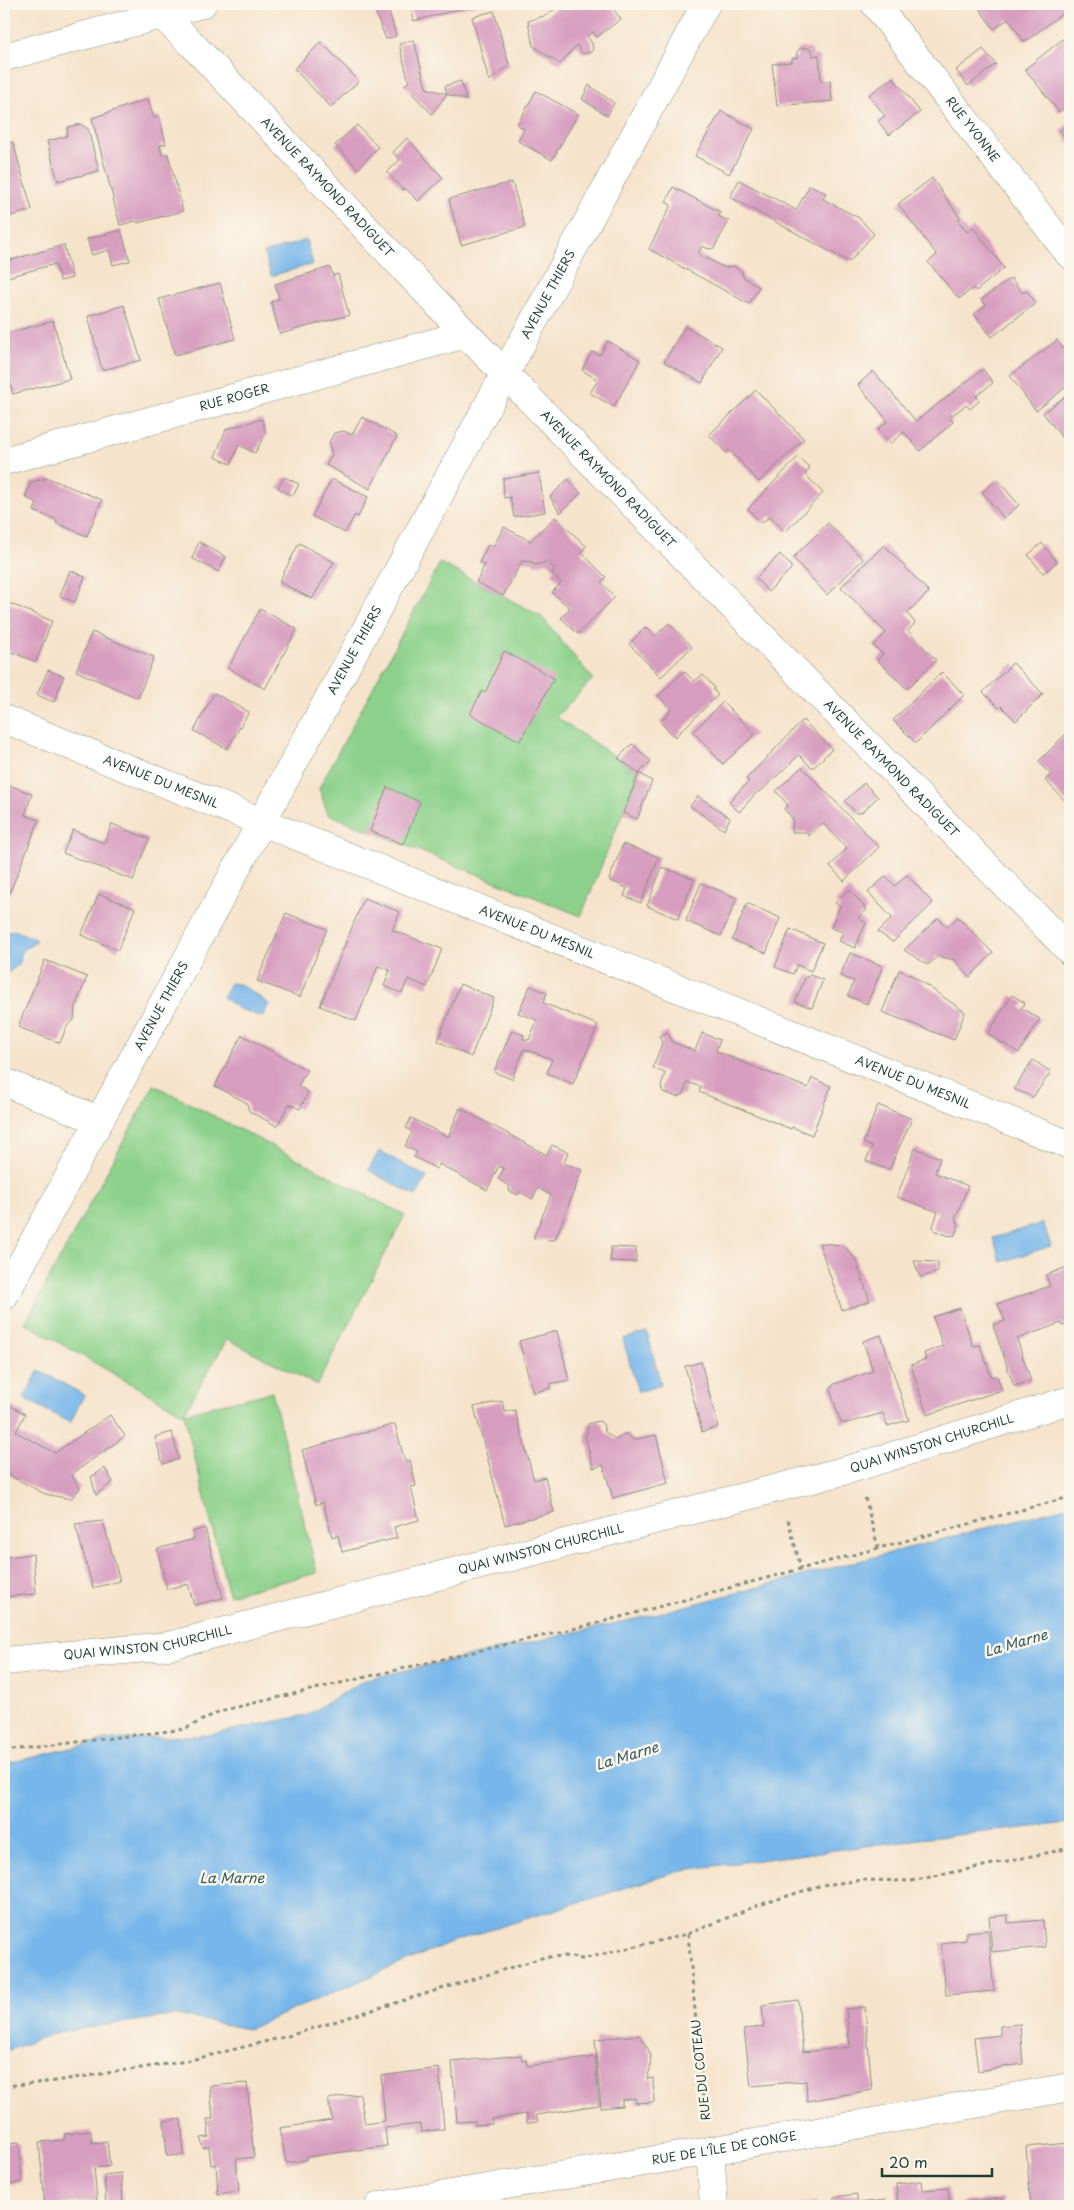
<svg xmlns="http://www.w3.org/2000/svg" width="1074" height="2210" viewBox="0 0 1074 2210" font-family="'Playpen Sans',sans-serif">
  <rect width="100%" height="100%" fill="#fbf7ec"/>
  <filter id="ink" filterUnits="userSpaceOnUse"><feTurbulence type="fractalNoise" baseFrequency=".02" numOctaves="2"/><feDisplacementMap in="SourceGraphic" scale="10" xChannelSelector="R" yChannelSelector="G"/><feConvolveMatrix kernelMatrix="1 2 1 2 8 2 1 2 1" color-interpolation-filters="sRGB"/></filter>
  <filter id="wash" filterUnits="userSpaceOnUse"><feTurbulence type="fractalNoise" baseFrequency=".0096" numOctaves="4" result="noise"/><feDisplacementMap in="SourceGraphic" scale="20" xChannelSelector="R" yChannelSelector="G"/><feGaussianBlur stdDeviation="1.12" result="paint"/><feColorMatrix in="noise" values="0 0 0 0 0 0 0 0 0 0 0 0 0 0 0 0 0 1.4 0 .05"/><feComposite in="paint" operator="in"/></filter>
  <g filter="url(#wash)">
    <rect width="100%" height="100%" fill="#f6e3cb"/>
    <path fill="#8cd18b" stroke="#568760" d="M440 563 541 616 593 679 556 717 639 773 581 916 328 814 319 788Z
      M154 1085 405 1215 317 1385 227 1339 184 1413 272 1392 317 1573 229 1595 184 1414 25 1323Z"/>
    <path fill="#76b6ea" stroke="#4a7a8f" d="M306 240 313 264 271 276 264 253Z
      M14 930 36 939V942L23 950 18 965 5 975 4 937 8 932Z
      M230 983 242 985 269 1004 262 1017 237 1008 223 997Z
      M379 1151 427 1177 416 1196 368 1170Z
      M1043 1223 1051 1246 1001 1262 993 1238Z
      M647 1332 661 1385 638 1392 623 1339Z
      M39 1370 84 1395 70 1423 24 1398Z
      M1070 1506V1823L919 1839 683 1870 451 1942 248 2029 177 2015 57 2032 4 2052V1764L105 1740 208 1735 307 1715 366 1679 644 1617Z"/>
    <g id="blocks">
      <path fill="#d79dbf" d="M372 4H387L396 36 386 39Z
        M410 4H479L414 21Z
        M561 4H609L621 19 597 37 593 32 587 36 592 43 593 51 588 53H582L577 45 560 64 533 46 528 21 547 15Z
        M976 4H1064L1068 9 1025 42 1008 19 994 29Z
        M494 11 509 65 489 81 472 17Z
        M1068 35 1070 38V103L1059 112 1025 69Z
        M414 40 426 88 447 94 432 114 404 85 409 82 399 44Z
        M321 42 359 81 331 107 294 69Z
        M800 48H808L812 50 813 56 819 55 821 81H830L832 101 777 106 772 64 792 62V58H797V52Z
        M983 49 996 64 968 86 956 70Z
        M893 77 920 112 889 135 878 121 885 116 869 95Z
        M461 81 466 100 447 94 445 86Z
        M589 85 614 103 607 116 582 99Z
        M536 91 578 114 552 160 518 141 524 129 517 125Z
        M148 99 154 118 159 116 166 144 160 145 162 155 168 154 183 211 138 223 136 221 120 225 92 118Z
        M721 111 754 129 729 174 695 156Z
        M1070 122V144L1060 131Z
        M81 124 88 129 99 171 58 181 47 141 67 136 68 127Z
        M357 125 378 147 358 169 335 145Z
        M407 138 443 178 418 201 405 188 403 190 387 172 400 160 393 152Z
        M13 142 32 210 11 216 4 194V144Z
        M932 178 960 218 958 220 967 232 973 227 1004 268 976 291 973 288 959 299 928 262 937 255 898 204Z
        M739 180 796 210 810 185 826 193 823 199 859 218 874 234 849 262 730 197Z
        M512 182 525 227 461 245 449 199Z
        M673 187 720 212 718 216 729 221 714 248 709 249 702 246 698 254 725 268 734 266 742 272 743 277 759 287 749 304 649 249 671 205 666 202Z
        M121 230 130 261 113 265 109 250 92 255 87 239Z
        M64 245 72 278 60 281 55 264 4 278V262Z
        M330 267 333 276 338 274 349 315 280 334 271 302 279 299 275 284Z
        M1011 278 1022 293 1027 291 1036 303 992 337 974 314 986 305 981 300Z
        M220 283 235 339 175 355 159 299Z
        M124 305 141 360 102 370 88 316Z
        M53 321 70 379 13 394 4 358V334Z
        M685 326 722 347 702 383 664 362Z
        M1057 340 1070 358V384L1036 411 1010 376Z
        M608 341 640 360 614 407 590 393 598 380 582 370 592 352 600 355Z
        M983 369 993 383 976 396 979 401 970 409 966 405 949 417 953 422 920 451 904 432 890 444 878 429 888 421 858 385 873 371 916 421Z
        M756 390 804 439 759 482 729 450 726 453 709 435Z
        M1070 393V448L1043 413Z
        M362 417 397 436 370 489 326 465 332 454 329 443 334 433 344 431 352 435Z
        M262 419 266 433 255 453 239 445 231 464 215 457 226 429Z
        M798 457 810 468 805 474 823 493 785 532 770 516 761 523 748 509Z
        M539 473 545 512 514 517 510 497 504 498 503 479Z
        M284 477 299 484 293 496 278 488Z
        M48 478 102 500 87 536 56 523 57 520 34 511 37 503 25 497 31 482Z
        M332 479 368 497 358 517 355 515 345 533 312 516Z
        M568 479 581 493 560 513 550 497Z
        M997 479 1019 505 1004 518 982 492Z
        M555 517 586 546 581 552 606 577 601 582 615 597 578 634 561 618 570 608 552 592 561 583 552 573 555 569 548 562 534 565 533 562 522 561 503 596 476 582 485 565 479 562 488 545 493 547 504 527 530 541Z
        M828 523 863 559 827 595 793 558Z
        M199 542 226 557 218 572 192 558Z
        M299 543 334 562 312 599 279 582Z
        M1042 543 1057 562 1043 573 1028 555Z
        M884 545 929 592 907 613 915 623 908 631 936 660 907 689 877 660 883 654 873 646 886 633 841 587Z
        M780 554 791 566V569L768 592 756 578Z
        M70 570 85 577 75 602 60 596Z
        M4 601 52 621 36 662 4 649Z
        M260 609 297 629 265 689 228 668Z
        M669 623 692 647 661 677 629 644 646 627 655 636Z
        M92 632 154 657 138 698 76 671Z
        M504 651 554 678 520 741 470 714 482 691 485 693Z
        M1013 663 1043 694 1016 721 1001 706 999 708 983 692Z
        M48 670 64 676 54 702 37 695Z
        M684 671 694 681 703 675 714 687V691L718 695 675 737 660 722 671 710 658 696Z
        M942 672 964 695 916 743 893 720Z
        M214 693 249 712 227 749 194 731Z
        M723 702 755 734 723 764 693 732Z
        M803 720 832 749 814 767H811L799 755 760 792 758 791 739 812 729 802 749 781 746 779Z
        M1070 730V804L1069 805 1045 780 1051 775 1038 762Z
        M632 744 651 761 639 773 618 758Z
        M802 767 879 847 844 881 830 866 847 848 823 823 809 836 806 832H792L793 819 784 809 788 805 776 791Z
        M639 773 652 781 637 819 623 813Z
        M4 783 32 794 25 815 39 820 6 902 4 901Z
        M864 783 878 797 861 813H856L845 801Z
        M387 787 420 802 403 844 370 831Z
        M698 796 730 818 724 830 690 806Z
        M112 824 149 839 133 880 63 853 73 830 104 843Z
        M623 844 659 857 641 903 624 896 627 888 609 880Z
        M662 867 694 879 678 919 647 906Z
        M907 875 933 903 893 942 878 932 892 918 868 892 886 876 895 886Z
        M701 883 737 898 721 936 686 921Z
        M849 889 867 910 858 918 866 923 855 948 839 941 843 932 831 928 840 906 835 903Z
        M99 894 135 908 118 950 81 935Z
        M364 898 400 912 392 930 442 949 427 987 408 979 402 993 384 986 390 970 378 966 356 1021 320 1006Z
        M747 903 780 918 766 953 732 940Z
        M286 913 327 929 300 997 257 981Z
        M958 917 993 953 970 977 954 960 938 956 928 965 904 950 938 918 947 927Z
        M790 929 823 943 811 971 797 965 793 974 775 967Z
        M850 953 883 966 867 1004 848 996 854 981 840 976Z
        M45 960 87 977 75 1007 74 1020 67 1026 60 1043 18 1027Z
        M899 970 913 976 965 1012 954 1040 882 1012Z
        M810 975 823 980 812 1008 795 1002 805 978Z
        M460 984 494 998 471 1057 438 1041Z
        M530 986 547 993 543 1003 598 1025 573 1084 547 1073 552 1059 524 1049 512 1079 494 1072 512 1030 524 1035 523 1039 529 1040 537 1020 518 1013Z
        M1012 995 1025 1003 1021 1008 1040 1019 1019 1053 988 1034Z
        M668 1032 672 1042 695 1051 702 1033 720 1040 716 1051 762 1070 808 1088 812 1078 831 1086 812 1135 792 1127 791 1129 699 1092 701 1087 687 1082 684 1094 677 1097 663 1092 661 1087 665 1073 653 1068 662 1043 659 1036Z
        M242 1035 307 1070 298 1086 308 1092 300 1109 289 1104 277 1126 249 1111 247 1103 215 1086Z
        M1033 1060 1051 1072 1033 1097 1014 1089Z
        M878 1105 912 1119 889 1170 866 1161 872 1147 863 1143Z
        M460 1108 547 1155 552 1145 568 1152 564 1163 582 1170 555 1240 533 1239 551 1195 538 1188 532 1199 520 1192 518 1195 509 1191 510 1187 498 1179 504 1169 499 1166 487 1190 439 1164 437 1169 414 1157 417 1152 405 1146 412 1132 406 1128 411 1118 448 1137Z
        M915 1148 940 1158 935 1173 968 1186 955 1219 959 1224 955 1235 950 1236 935 1231 933 1226 938 1212 897 1197Z
        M819 1243 843 1245 855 1258 870 1301 842 1310Z
        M611 1247 636 1248V1262L610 1261Z
        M914 1261 938 1262V1272L920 1277Z
        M1070 1266V1324L1063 1326 1061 1323 1017 1339 1031 1381 1014 1386 993 1325 1005 1321 998 1304 1050 1286 1046 1275Z
        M960 1308 973 1346 980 1345 991 1376H997L1002 1390 927 1415 911 1365 926 1359 924 1353 943 1346 933 1317Z
        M557 1331 569 1380 550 1384V1388L533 1393 519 1341Z
        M881 1335 909 1420 887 1426 883 1413 847 1423H841L830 1389 834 1384 873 1371 863 1341Z
        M701 1362 718 1427 702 1432 685 1366Z
        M502 1401 505 1412 515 1410 534 1480 545 1477 554 1512 505 1525 474 1407Z
        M4 1402 25 1414 16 1432 55 1453 110 1415 125 1436 71 1475 80 1488 71 1499 45 1494 7 1474 4 1476Z
        M599 1421 603 1424 605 1432 616 1440 623 1434H628L633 1440 656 1435 668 1483 613 1498 603 1465 593 1468 585 1435 587 1434 588 1424Z
        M395 1424 405 1462 410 1460 416 1486 411 1487 419 1520 394 1527 397 1538 342 1552 338 1535 332 1537 323 1502 316 1505 302 1450Z
        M172 1432 179 1459 163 1464 155 1437Z
        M105 1468 113 1482 96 1495 91 1477Z
        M103 1521 120 1581 93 1588 75 1524Z
        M205 1528 223 1598 194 1605 188 1584 167 1589 157 1549 194 1539 192 1532Z
        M33 1554 36 1594 4 1597V1557Z
        M1008 1915V1923L1043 1920 1045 1947 992 1952 989 1917Z
        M988 1930 994 1991 946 1995 941 1943 966 1940V1932Z
        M798 2000 803 2052 850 2047 846 2009 865 2007 872 2090 807 2101 806 2081 751 2086 744 2029 764 2027 762 2005Z
        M1020 2024 1023 2064 978 2071 974 2038 1000 2035V2026Z
        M640 2035 646 2044 651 2056 650 2069 647 2079 653 2078 654 2102 636 2103 635 2098 622 2100V2106L601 2108 595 2039Z
        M521 2055 522 2061 526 2060 527 2066 595 2057 599 2105 536 2115 538 2122 527 2123V2114L492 2119V2124L475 2125V2121L457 2122 452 2062Z
        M439 2068 444 2129 421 2132 420 2124 385 2128 387 2146 306 2157V2160L286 2163 280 2128 332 2120 328 2099 360 2094 365 2124 385 2121 381 2076Z
        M247 2083 254 2157 236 2159 239 2191 218 2194 216 2164 211 2165 209 2147 203 2148 201 2138 209 2137 207 2119H213L210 2086Z
        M181 2119 184 2155 167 2156 164 2121Z
        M91 2131 92 2143 107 2141 110 2166 94 2168 97 2201 45 2206 39 2142 64 2140 65 2134Z
        M19 2142 22 2182 5 2185 7 2206H4V2143Z
        M1070 2143V2206H1031L1026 2147Z
        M121 2173 123 2206H106L104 2175Z
        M921 2181 922 2190 948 2188 950 2206H898L896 2184Z
        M857 2194V2203L886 2200V2206H834V2197Z
        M1003 2198V2206H963V2202Z
        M817 2203V2206H799V2205Z"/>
    </g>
  </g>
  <g filter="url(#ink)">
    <use href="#blocks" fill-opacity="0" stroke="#8a9080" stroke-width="1"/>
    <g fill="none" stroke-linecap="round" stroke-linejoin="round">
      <defs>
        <g id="street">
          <path id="s1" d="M150 4 190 42 466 334 1070 951"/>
          <path id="s2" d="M875 4 1070 255"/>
          <path id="s3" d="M4 461 466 334"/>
          <path id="s4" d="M4 719 1070 1145"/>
          <path d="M4 1082 98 1120"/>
          <path id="s5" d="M4 1296 706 4"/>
          <path id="s6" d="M4 1661 168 1646 851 1469 1070 1400"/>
          <path d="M710 2151 714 2206"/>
          <path id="s7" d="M379 2206 710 2151 1070 2087"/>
        </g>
        <path id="secondary" d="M4 57 202 4"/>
      </defs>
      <use href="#street" stroke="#8a9080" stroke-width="29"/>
      <use href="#secondary" stroke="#8a9080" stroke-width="29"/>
      <path stroke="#8a9080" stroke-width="3" stroke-dasharray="4 4" stroke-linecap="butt" d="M865 1498 878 1547
        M788 1520 801 1568
        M4 1751 185 1729 220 1711 594 1624 1070 1497
        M688 1934 705 2120
        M4 2086 48 2082 187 2061 288 2036 545 1957 566 1956 582 1959 688 1934 756 1906 822 1885 864 1880 911 1881 1070 1848"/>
      <use href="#street" stroke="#fff" stroke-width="28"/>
      <use href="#secondary" stroke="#fff" stroke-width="28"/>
    </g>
  </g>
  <g text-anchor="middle" stroke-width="5" stroke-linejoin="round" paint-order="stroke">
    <g font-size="12" fill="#1f3d34" stroke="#fbf7ec">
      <text dy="4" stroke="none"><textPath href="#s2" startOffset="159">RUE YVONNE</textPath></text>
      <text dy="4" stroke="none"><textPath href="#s1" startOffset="255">AVENUE RAYMOND RADIGUET</textPath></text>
      <text dy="4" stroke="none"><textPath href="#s5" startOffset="1140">AVENUE THIERS</textPath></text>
      <text dy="4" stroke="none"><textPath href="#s3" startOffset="239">RUE ROGER</textPath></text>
      <text dy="4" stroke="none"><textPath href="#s1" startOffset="660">AVENUE RAYMOND RADIGUET</textPath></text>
      <text dy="4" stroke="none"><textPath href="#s5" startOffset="735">AVENUE THIERS</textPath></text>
      <text dy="4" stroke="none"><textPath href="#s1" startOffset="1065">AVENUE RAYMOND RADIGUET</textPath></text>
      <text dy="4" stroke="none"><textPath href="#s4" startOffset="169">AVENUE DU MESNIL</textPath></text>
      <text dy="4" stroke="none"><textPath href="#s4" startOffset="574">AVENUE DU MESNIL</textPath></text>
      <text dy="4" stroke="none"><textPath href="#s5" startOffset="330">AVENUE THIERS</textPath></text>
      <text dy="4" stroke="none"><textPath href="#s4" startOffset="979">AVENUE DU MESNIL</textPath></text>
      <text dy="4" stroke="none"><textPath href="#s6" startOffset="955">QUAI WINSTON CHURCHILL</textPath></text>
      <text dy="4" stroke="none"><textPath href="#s6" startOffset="550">QUAI WINSTON CHURCHILL</textPath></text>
      <text dy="4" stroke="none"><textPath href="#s6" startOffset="145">QUAI WINSTON CHURCHILL</textPath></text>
      <text transform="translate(701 2070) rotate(-96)" y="4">RUE DU COTEAU</text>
      <text dy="4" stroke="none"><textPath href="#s7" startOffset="350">RUE DE L'ÎLE DE CONGE</textPath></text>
    </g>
    <g font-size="14" font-style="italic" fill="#355b62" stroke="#fbf7ec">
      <text transform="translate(1016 1643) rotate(-16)" y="5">La Marne</text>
      <text transform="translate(627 1756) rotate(-17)" y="5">La Marne</text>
      <text x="232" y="1883">La Marne</text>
    </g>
  </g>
  <rect width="1074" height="2210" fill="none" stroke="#fbf7ec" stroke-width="20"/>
  <path d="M882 2168v8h110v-8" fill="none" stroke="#1f3d34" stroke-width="2.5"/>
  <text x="889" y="2168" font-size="15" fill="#1f3d34" stroke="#fbf7ec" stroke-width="4" paint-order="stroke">20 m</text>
</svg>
